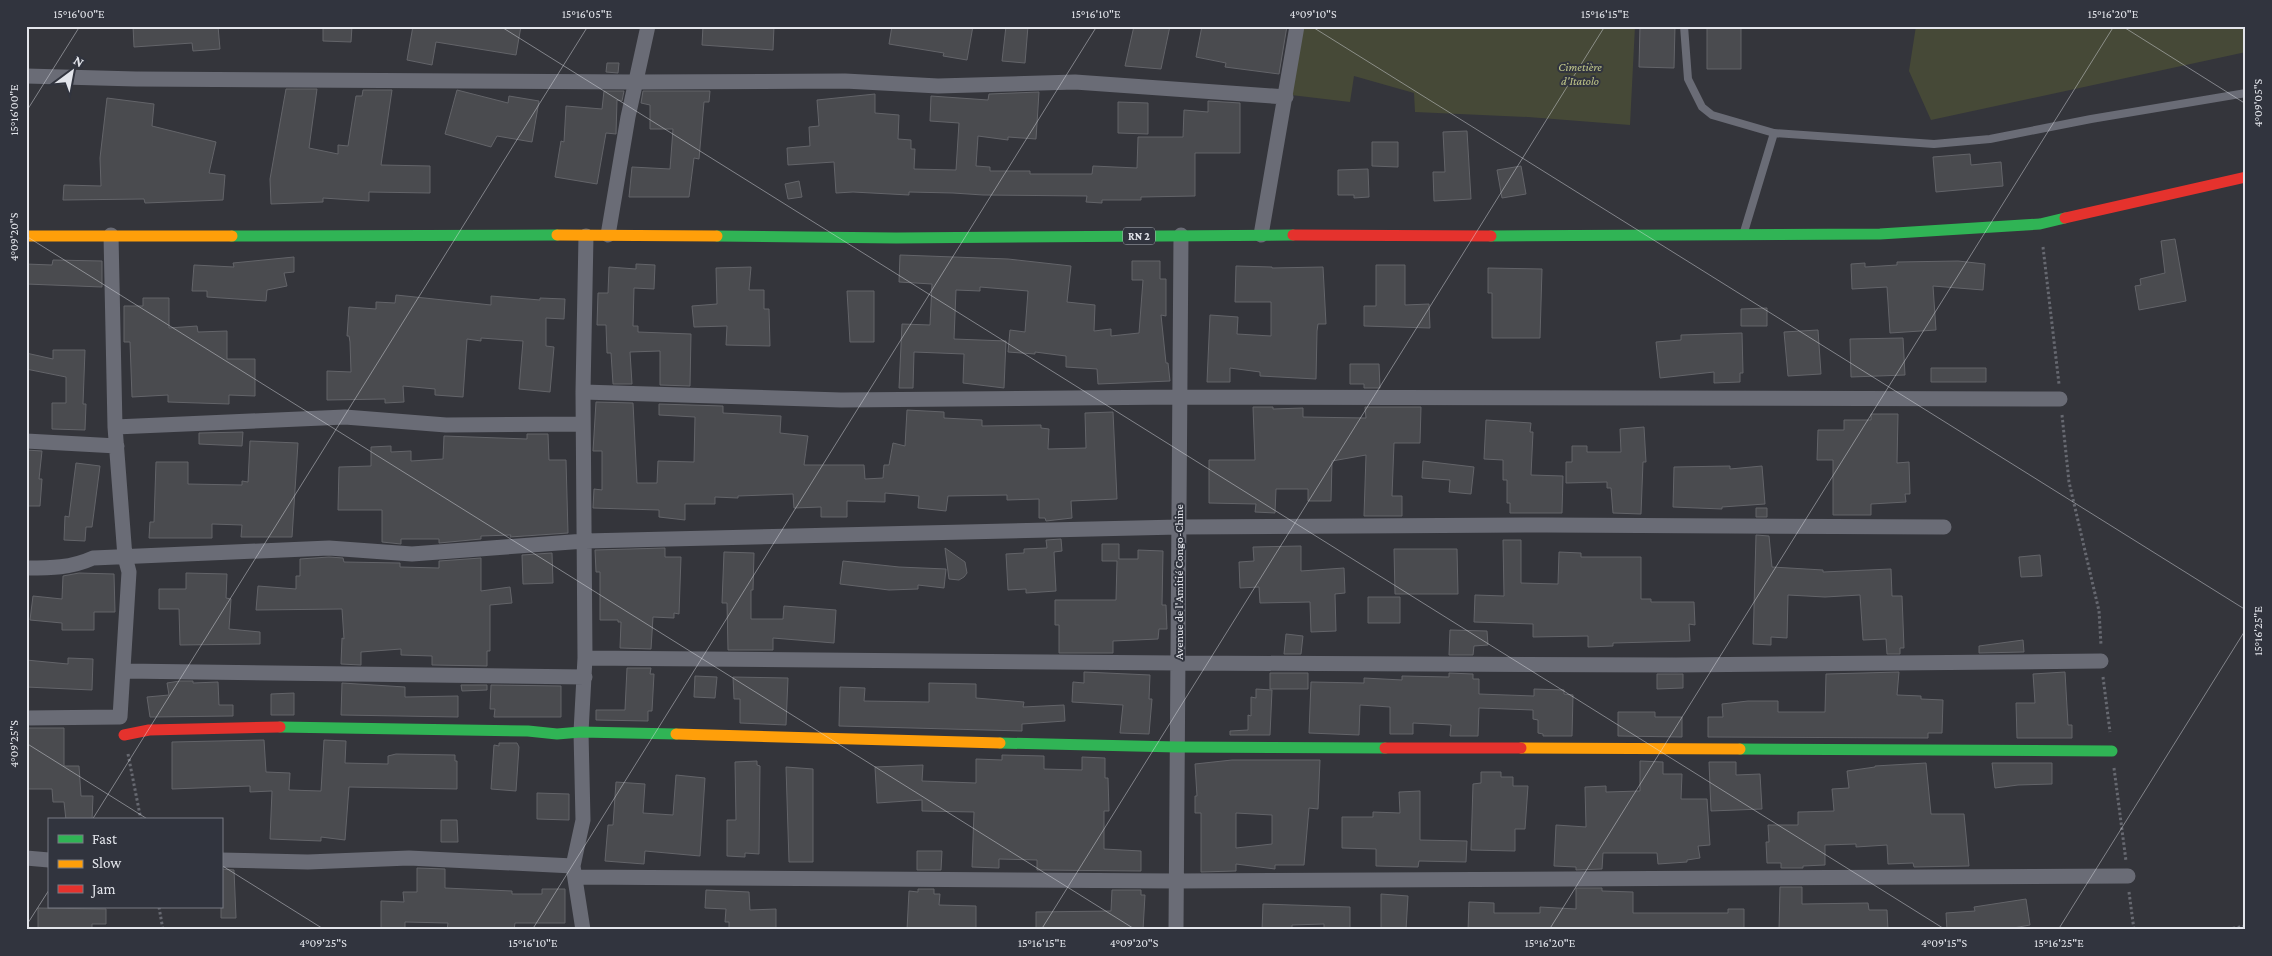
<svg xmlns="http://www.w3.org/2000/svg" width="2272" height="956" viewBox="0 0 2272 956" font-family="'Crimson Pro',serif">
  <rect width="100%" height="100%" fill="#34353b"/>
  <path fill="#464937" d="M1303 26H1635L1630 125 1528 117 1415 112 1414 93 1354 76 1350 102 1291 95Z
    M1916 26H2246V52L1931 120 1909 71Z"/>
  <path fill="#4a4b4f" stroke="#636469" fill-rule="evenodd" d="M133 26H218L220 49 193 51 192 43 134 47Z
    M323 26H352L351 42 323 41Z
    M413 26H521L516 55 436 42 432 65 407 60Z
    M703 26H774L773 50 702 45Z
    M892 26H973L967 60 943 56 944 53 889 44Z
    M1006 26H1028L1025 63 1002 61Z
    M1134 26H1170L1161 69 1125 66Z
    M1202 26H1287L1279 74 1225 67 1226 63 1196 57Z
    M1640 26H1675L1674 68 1639 67Z
    M1707 26H1741V69H1707Z
    M607 63H619L618 73 606 72Z
    M286 89H317L309 148 338 154V145L348 146 356 96H362L363 90H392L381 165 430 166V193L369 192V201L323 198V202L271 204 270 179Z
    M457 90 508 103 509 96 539 101 532 142 497 136 491 147 445 134Z
    M604 91H624L622 101 617 100 616 134 606 133 597 184 555 177 561 141 564 142 566 106 602 109Z
    M643 91H710L709 102H704L699 159 694 158 689 197H629L632 167 670 169 673 129H650V105L641 103Z
    M1039 92 1036 139 1008 137V140L978 136 976 166 990 167V171H1030V174H1092L1093 166 1137 168 1138 137H1183L1184 110 1208 112V101L1240 103V153H1195V196L1141 197V200H1102V203L1086 202 1087 196 983 195 953 193 909 192V195L853 192 836 193 834 162 788 165 787 148 810 146 809 127 819 126 817 100 875 94V113L899 115 898 139 911 140V149H915L914 169 956 170 959 123 930 121 931 96 988 100 989 94Z
    M107 98 154 104 152 126 216 142 209 173 225 175 223 200 145 203 144 199 63 200 64 185 101 186 100 158Z
    M1118 102 1148 103V134L1118 133Z
    M1467 131 1471 199 1434 201 1433 172H1445L1443 132Z
    M1372 142H1398V167L1372 166Z
    M1970 154 1971 165 2001 162 2003 186 1936 192 1933 157Z
    M1521 166 1526 194 1502 198 1497 170Z
    M1368 169 1369 197 1354 198V195H1338V170Z
    M799 181 802 197 788 199 785 184Z
    M2175 239 2186 301 2139 310 2135 286 2141 285 2140 279 2165 273 2161 241Z
    M900 255 1008 259 1071 266 1067 302 1095 305 1094 331 1111 329V336L1139 333 1143 280H1132V261H1160V279H1166V316L1161 315 1166 363H1168L1170 381 1098 384 1097 369 1066 367V356L1035 352V354L1008 352 1010 330 1025 332 1028 291 980 287V291L956 290 954 339 1006 341 1004 388 963 383 964 354 914 352 913 388H899L902 324 930 325 932 284 899 282Z
    M294 257V272L284 273 287 286 267 290 266 301 207 297V291H192L194 265 234 267 233 263Z
    M53 260 102 261V287L26 284V264L52 265Z
    M1958 261 1985 264 1983 290 1933 286 1936 330 1890 333 1887 287 1852 289 1851 264 1865 263V267L1897 265V262Z
    M636 264 655 265 654 289 634 288 633 326H638V332L691 334 690 386 660 385V351L630 352 632 384H613L611 353H607L606 325H597L598 293H608L609 267 636 269Z
    M1376 265H1405V305L1429 304 1430 328 1364 326V306H1376Z
    M1236 266 1272 267V268L1323 267 1326 324H1318L1317 331 1316 379 1260 376V372L1230 368V382H1207L1210 315 1238 317 1237 334 1271 336V302H1235Z
    M751 267 749 290H764V309H769L770 346 726 345 727 326 694 327 692 306 717 304 716 268Z
    M1488 268 1542 269 1540 338H1492V293H1488Z
    M847 291H874V342H850Z
    M396 295 491 305V296L540 300V298L565 299 564 319 546 318V346L554 347 550 392 519 389 523 341 481 338V341L467 339 463 397 435 395V389L403 386 404 402 385 403V399L327 400V371L351 372 350 342 349 336H347L349 307 376 309V302L395 303Z
    M143 298H169V328L197 326 198 332 227 331V359H255V396L229 395V404L168 402V395L132 397 130 342H124V306H143Z
    M1767 308V326H1741V309Z
    M1818 330 1821 374 1788 376 1784 332Z
    M1742 333 1743 373H1740V382L1714 383V372L1660 378 1656 342 1681 340V335Z
    M1903 338 1905 375 1851 377 1850 339Z
    M53 350H85L83 404H86L85 430 52 429V403H66V377L26 369V353L53 359Z
    M1350 364H1379L1380 388H1364V384H1350Z
    M1931 368H1986V382H1931Z
    M596 402 633 403 637 483H657L658 461 694 462 695 417 659 415V404L723 406V413L781 416 780 433 808 436 804 465H864L865 479 883 478 884 465H889L893 443 905 446 907 410 944 412V418L982 420V426L1041 425V428L1049 429 1048 449 1086 448 1085 413 1113 412 1117 499 1071 501 1072 518 1046 521 1045 518H1039V499L1007 500V495L948 496 946 511 918 508 919 496 885 493V502L847 501V517H821V507L794 508 793 494 738 496V498L715 497V504H685V520L659 517V510L593 508 594 489 602 490V451H593Z
    M1253 407H1273V409L1303 408V417L1366 418 1365 407H1421L1420 443H1394L1392 496H1402V516H1364L1366 455 1332 461 1331 501H1308V489H1276L1275 513 1255 512 1256 504 1209 503V460H1255Z
    M1871 414H1898L1897 463 1909 462 1910 494H1905L1906 502 1871 504V515H1833V460H1817L1818 430H1844V420H1871Z
    M1486 420 1531 423 1530 432H1533L1531 475 1563 476 1562 513H1510V503H1507V480H1503V460L1484 459Z
    M1644 427 1646 462H1643L1641 514 1613 513 1611 488H1607V482L1566 483V462H1572V446H1587V452H1621L1620 429Z
    M243 432 242 446 199 444V433Z
    M527 434H548L549 460H566L568 533 510 537 511 535 481 536V539L439 543V539H401V544L382 542V510H338L339 467 371 466V447L391 446V452L411 451V461L443 459 444 436 527 439Z
    M250 441 298 443 292 537H241L242 525 212 524V538H149L150 522H154L156 462H188V484L242 485V481L248 482Z
    M26 450 42 451 39 479H42L40 506H26Z
    M1423 461 1474 467 1471 494 1449 492 1450 480 1422 478Z
    M76 463 100 466 92 527H86L85 541 64 540 65 516 69 517Z
    M1730 466V469L1762 466 1765 504 1722 507V509L1673 507 1674 467Z
    M1756 508H1767V517H1756Z
    M1756 535 1769 536 1772 567 1823 570V572L1891 569 1892 596H1902L1904 648H1900V654H1887L1886 639 1863 640 1860 595 1825 597 1788 595 1787 638 1771 637V645L1753 644Z
    M1061 539 1062 551 1054 552 1056 591 1026 593V589L1008 590 1006 554 1024 553V549L1047 548 1046 540Z
    M1503 540H1521V583L1558 584 1559 552 1581 553V557H1641V599H1651V602H1694L1695 625 1689 624 1690 641 1613 643V646L1588 647V636L1533 637V624L1474 622 1475 595 1504 596Z
    M1102 544H1119V559H1138V550L1163 551 1162 605H1166L1167 629H1159L1158 639 1113 641V653H1059V625H1055V600H1116L1117 561H1102Z
    M1301 546V571L1344 568 1345 593 1335 594 1336 631 1311 632 1310 602 1260 603 1259 587 1240 588 1239 562 1254 561 1253 547Z
    M665 548V557H681L679 614 674 613V618L653 617 651 649 620 648 621 622H618V620H600V572H596L595 550Z
    M945 548 965 562 967 573 964 577 959 580 949 579Z
    M1394 549H1457L1458 594H1395Z
    M724 552 754 553 753 590H751V619H783L784 606 836 610 834 643 773 638V650H728L727 603H722Z
    M552 553 553 583 523 584 522 555Z
    M2040 555 2042 576 2021 577 2019 557Z
    M329 557 343 558 344 562 400 563V567L439 568V561L481 558V591L510 587 512 603 490 605V651H487V666L432 665V656L401 655V649L361 652V665L341 664 342 638 344 639 342 609 256 610 258 586 296 589V576H300V559Z
    M843 561 899 567 946 569 944 588 918 585V589L889 590 840 584Z
    M79 573 114 574 115 612H94V630H62V623L30 620 33 596 62 599 63 576Z
    M186 573 227 574 226 598 231 599 229 629 260 632V644L180 645 179 609H159V589H186Z
    M1368 597H1400V623H1368Z
    M1450 630 1487 631 1488 645 1474 646 1473 655H1449Z
    M1286 634 1303 636 1301 654H1284Z
    M2023 640 2024 652 1979 653V646Z
    M68 658 93 659 92 690 26 687V660L68 664Z
    M627 668H651L650 674H654L652 711H648V721L596 720V710H625Z
    M1084 672 1150 675 1149 699H1152L1149 734 1120 733 1123 705 1072 702 1073 682 1084 683Z
    M1899 672 1897 695 1921 696V699L1943 700 1942 733H1928V738L1708 737V717H1723L1722 704 1748 701H1778V712H1825L1826 674Z
    M2065 672 2068 725H2072V738H2017L2016 703H2035L2033 674Z
    M1270 673H1308V689H1270Z
    M1449 673 1473 674V679H1479V694L1534 696V689L1564 690V694L1573 695 1572 736H1543V734L1538 733V720L1533 719V710L1479 708 1478 736H1450L1451 725 1413 723V734H1390V707L1360 705 1359 735 1309 733 1311 682 1364 683V678L1402 680V676L1449 677Z
    M1657 674H1683V688L1657 689Z
    M695 676 717 677 715 698 694 697Z
    M733 677 788 678 786 725 740 723V699H734Z
    M180 681H193V683L218 682 219 705H233V716L150 717 147 697 169 695 167 683Z
    M342 683 405 687V697L458 696V717L341 715Z
    M929 683 976 684V698L1024 702 1023 707 1064 705 1065 721 1022 724V731L839 726 840 687 865 688 864 701 929 702Z
    M461 685H487V690L462 691Z
    M491 685 561 686V717H494L495 709H490Z
    M1256 689 1272 690 1270 735H1230V731L1248 730V715L1251 716V697L1256 698Z
    M294 693V715H271V694Z
    M1618 712H1655V717H1682V737L1618 736Z
    M26 728H64V766H79L81 796H93L92 820H66L64 802H53L52 789H26Z
    M264 740 266 772 290 773 289 790 321 791 324 740 346 741 345 763 388 764V756L396 754 455 755V761H457V789L349 787 345 840 321 837V841L270 839 272 791 250 792V786L172 789V742Z
    M499 743H517L519 747 516 791 491 789 494 745 499 746Z
    M1002 755 1044 756V769L1082 770V757L1105 758V778H1108L1109 811H1104V849L1141 851V871L1037 870V860L999 859V868L972 867 974 812 922 811V800L877 803 875 767 923 765 922 781 976 783V759L1002 760Z
    M1232 760H1320L1318 809 1309 808 1304 865H1275V869L1236 864V871L1201 872V813H1195V796H1197L1195 764ZM1236 813 1272 815V844L1236 848Z
    M757 761V765L760 766 759 854 745 853V857L727 856V820H736L735 762Z
    M1640 761 1663 762V774H1682L1681 799H1707L1710 845 1698 846 1700 858 1687 860V862L1658 864 1657 853H1603L1602 869 1576 870V867L1554 866 1556 825 1586 827 1585 787 1606 786V792L1640 791Z
    M1709 762H1736V775L1760 774 1762 809 1711 811Z
    M1926 763 1931 814H1964L1969 866 1914 867 1913 863 1888 864 1887 845 1856 847V844L1825 845V865L1803 866V868H1781V863H1767L1766 842H1769L1768 825H1798V812L1834 811 1832 789 1849 788 1847 771 1875 767V766Z
    M1992 763H2052V784L2018 785 1995 788Z
    M786 767 813 769V862H789Z
    M1481 772H1501V777H1513V786H1528L1525 829H1515V851L1471 850 1473 784 1481 783Z
    M676 775 705 778 700 856 645 851 644 864 605 861 608 825H613L616 782 645 784 643 813 673 815Z
    M1420 791V840L1467 841 1466 862 1419 861 1418 867 1376 866V849L1342 848V817H1373V812L1400 813 1399 792Z
    M537 793 569 794V820L537 819Z
    M441 820H457L458 842H441Z
    M917 851H942L941 870H917Z
    M417 868 445 869V888L512 891V894H542V889H565V923H515L514 930H447L448 923 405 922V930H381V901L404 902 403 892H417Z
    M221 869 234 870 236 918H221Z
    M1780 887H1802V904L1868 903 1869 910H1887L1888 930H1779Z
    M1576 888H1602V891L1633 892V913H1728V909H1744V930H1468L1469 902 1494 903V913H1540V907L1576 909Z
    M918 889H934V894H940L939 905 976 906V930H907L909 891 918 892Z
    M706 890 749 892 750 910 776 909V930H729V922H725L726 909 705 908Z
    M1112 890H1141V895H1145L1143 930H1036V912L1111 911Z
    M1381 894 1408 896 1406 930H1381Z
    M2026 899 2030 925 2002 930H1947L1946 913 1975 911 1974 907Z
    M1263 904 1350 907V930H1324V924L1292 925V930H1262Z
    M38 908 106 909V924H92V930H38Z"/>
  <g fill="none" stroke-linecap="round" stroke-linejoin="round">
    <path stroke="#676971" stroke-width="3" stroke-dasharray="2.5 2.5" stroke-linecap="butt" d="M2043 247 2059 384
      M2062 415 2069 482 2099 611 2101 645
      M2103 677 2110 732
      M128 754 141 820
      M2114 768 2126 861
      M2129 892 2134 930
      M159 907 163 930
      M2223 930 2246 926"/>
    <path stroke="#6a6c76" stroke-width="8" d="M1684 26 1688 79 1702 107 1712 115 1774 133 1744 232
      M1774 133 1934 144 1990 139 2091 119 2246 93"/>
    <path stroke="#6a6c76" stroke-width="15" d="M26 76 136 79 635 82 845 81 938 86 1075 82 1286 97
      M608 235 628 117 648 26
      M1261 235 1297 26
      M583 392 841 400 1180 397 2060 399
      M115 427 345 417 446 425 583 424
      M26 441 117 446
      M26 568C51 568 71 568 93 558L329 548 412 554 585 541 1179 527 1546 525 1944 527
      M585 658 1178 663 1676 665 2101 661
      M124 671 585 677
      M26 718 120 717 129 572 125 557 115 427 111 235
      M26 858 49 860
      M221 860 308 862 409 858 573 866
      M575 877 1176 881 2128 876
      M583 930 573 866 583 820 581 732 585 658 583 392 586 236
      M1176 930 1181 235"/>
    <path stroke="#30b455" stroke-width="11" d="M232 236 557 235
      M717 236 896 238 1293 235
      M1491 236 1880 234 2040 224 2065 218
      M280 727 528 731 557 734 581 732 676 734
      M1000 743 1177 747 1385 748
      M1740 749 2112 751"/>
    <path stroke="#ff9f0a" stroke-width="11" d="M557 235 717 236
      M26 236H232
      M676 734 1000 743
      M1521 748 1740 749"/>
    <path stroke="#e5322d" stroke-width="11" d="M2065 218 2246 177
      M1293 235 1491 236
      M124 735 149 730 280 727
      M1385 748H1521"/>
  </g>
  <path fill="none" stroke="#e3e5eb" stroke-width="1" stroke-opacity="0.45" d="M500 26 1946 930M1311 26 2246 610M2122 26 2246 104M26 112 80 26M26 236 1136 930M26 743 149 820M92 820 588 26M221 865 325 930M26 926 49 890M532 930 1097 26M1041 930 1605 26M1549 930 2114 26M2058 930 2246 629"/>
  <g text-anchor="middle" stroke-width="4" stroke-linejoin="round" paint-order="stroke">
    <rect fill="#31343e" stroke="#aeb0b7" stroke-width="1" x="1123" y="227.5" width="32" height="17" rx="4"/>
    <g font-size="11" font-weight="bold" fill="#e3e5eb">
      <text x="1139" y="240">RN 2</text>
    </g>
    <g font-size="12" font-style="italic" fill="#c1c78a" stroke="#31343e">
      <text x="1580" y="71">Cimetière<tspan x="1580" dy="14">d'Itatolo</tspan></text>
    </g>
    <g font-size="12" fill="#e3e5eb" stroke="#31343e">
      <text transform="translate(1179 582) rotate(-90)" y="4">Avenue de l'Amitié Congo-Chine</text>
    </g>
  </g>
  <rect width="2272" height="956" fill="none" stroke="#31343e" stroke-width="55"/>
  <rect x="48" y="818" width="175" height="90" fill="#31343e" stroke="#787b83"/>
  <rect x="58" y="835" width="25" height="8" fill="#30b455" stroke="#787b83"/>
  <text x="92" y="844" font-size="15" fill="#e3e5eb">Fast</text>
  <rect x="58" y="860" width="25" height="8" fill="#ff9f0a" stroke="#787b83"/>
  <text x="92" y="868" font-size="15" fill="#e3e5eb">Slow</text>
  <rect x="58" y="885" width="25" height="8" fill="#e5322d" stroke="#787b83"/>
  <text x="92" y="894" font-size="15" fill="#e3e5eb">Jam</text>
  <g transform="translate(72 72) rotate(32)" stroke="#31343e" stroke-width="4" paint-order="stroke">
  <path d="M0-4L9 19L0 12L-9 19Z" fill="#e3e5eb"/>
  <text y="-8" font-size="14" font-weight="bold" text-anchor="middle" fill="#e3e5eb">N</text>
  </g>
  <rect x="28" y="28" width="2216" height="900" fill="none" stroke="#e3e5eb" stroke-width="2"/>
  <g font-size="12" text-anchor="middle" fill="#e3e5eb">
    <text x="79" y="18">15°16'00"E</text>
    <text x="587" y="18">15°16'05"E</text>
    <text x="1096" y="18">15°16'10"E</text>
    <text x="1313" y="18">4°09'10"S</text>
    <text x="1605" y="18">15°16'15"E</text>
    <text x="2113" y="18">15°16'20"E</text>
    <text transform="translate(2258 103) rotate(-90)" y="4">4°09'05"S</text>
    <text transform="translate(14 110) rotate(-90)" y="4">15°16'00"E</text>
    <text transform="translate(14 237) rotate(-90)" y="4">4°09'20"S</text>
    <text transform="translate(2258 631) rotate(-90)" y="4">15°16'25"E</text>
    <text transform="translate(14 744) rotate(-90)" y="4">4°09'25"S</text>
    <text x="323" y="947">4°09'25"S</text>
    <text x="533" y="947">15°16'10"E</text>
    <text x="1042" y="947">15°16'15"E</text>
    <text x="1134" y="947">4°09'20"S</text>
    <text x="1550" y="947">15°16'20"E</text>
    <text x="1944" y="947">4°09'15"S</text>
    <text x="2059" y="947">15°16'25"E</text>
  </g>
</svg>
